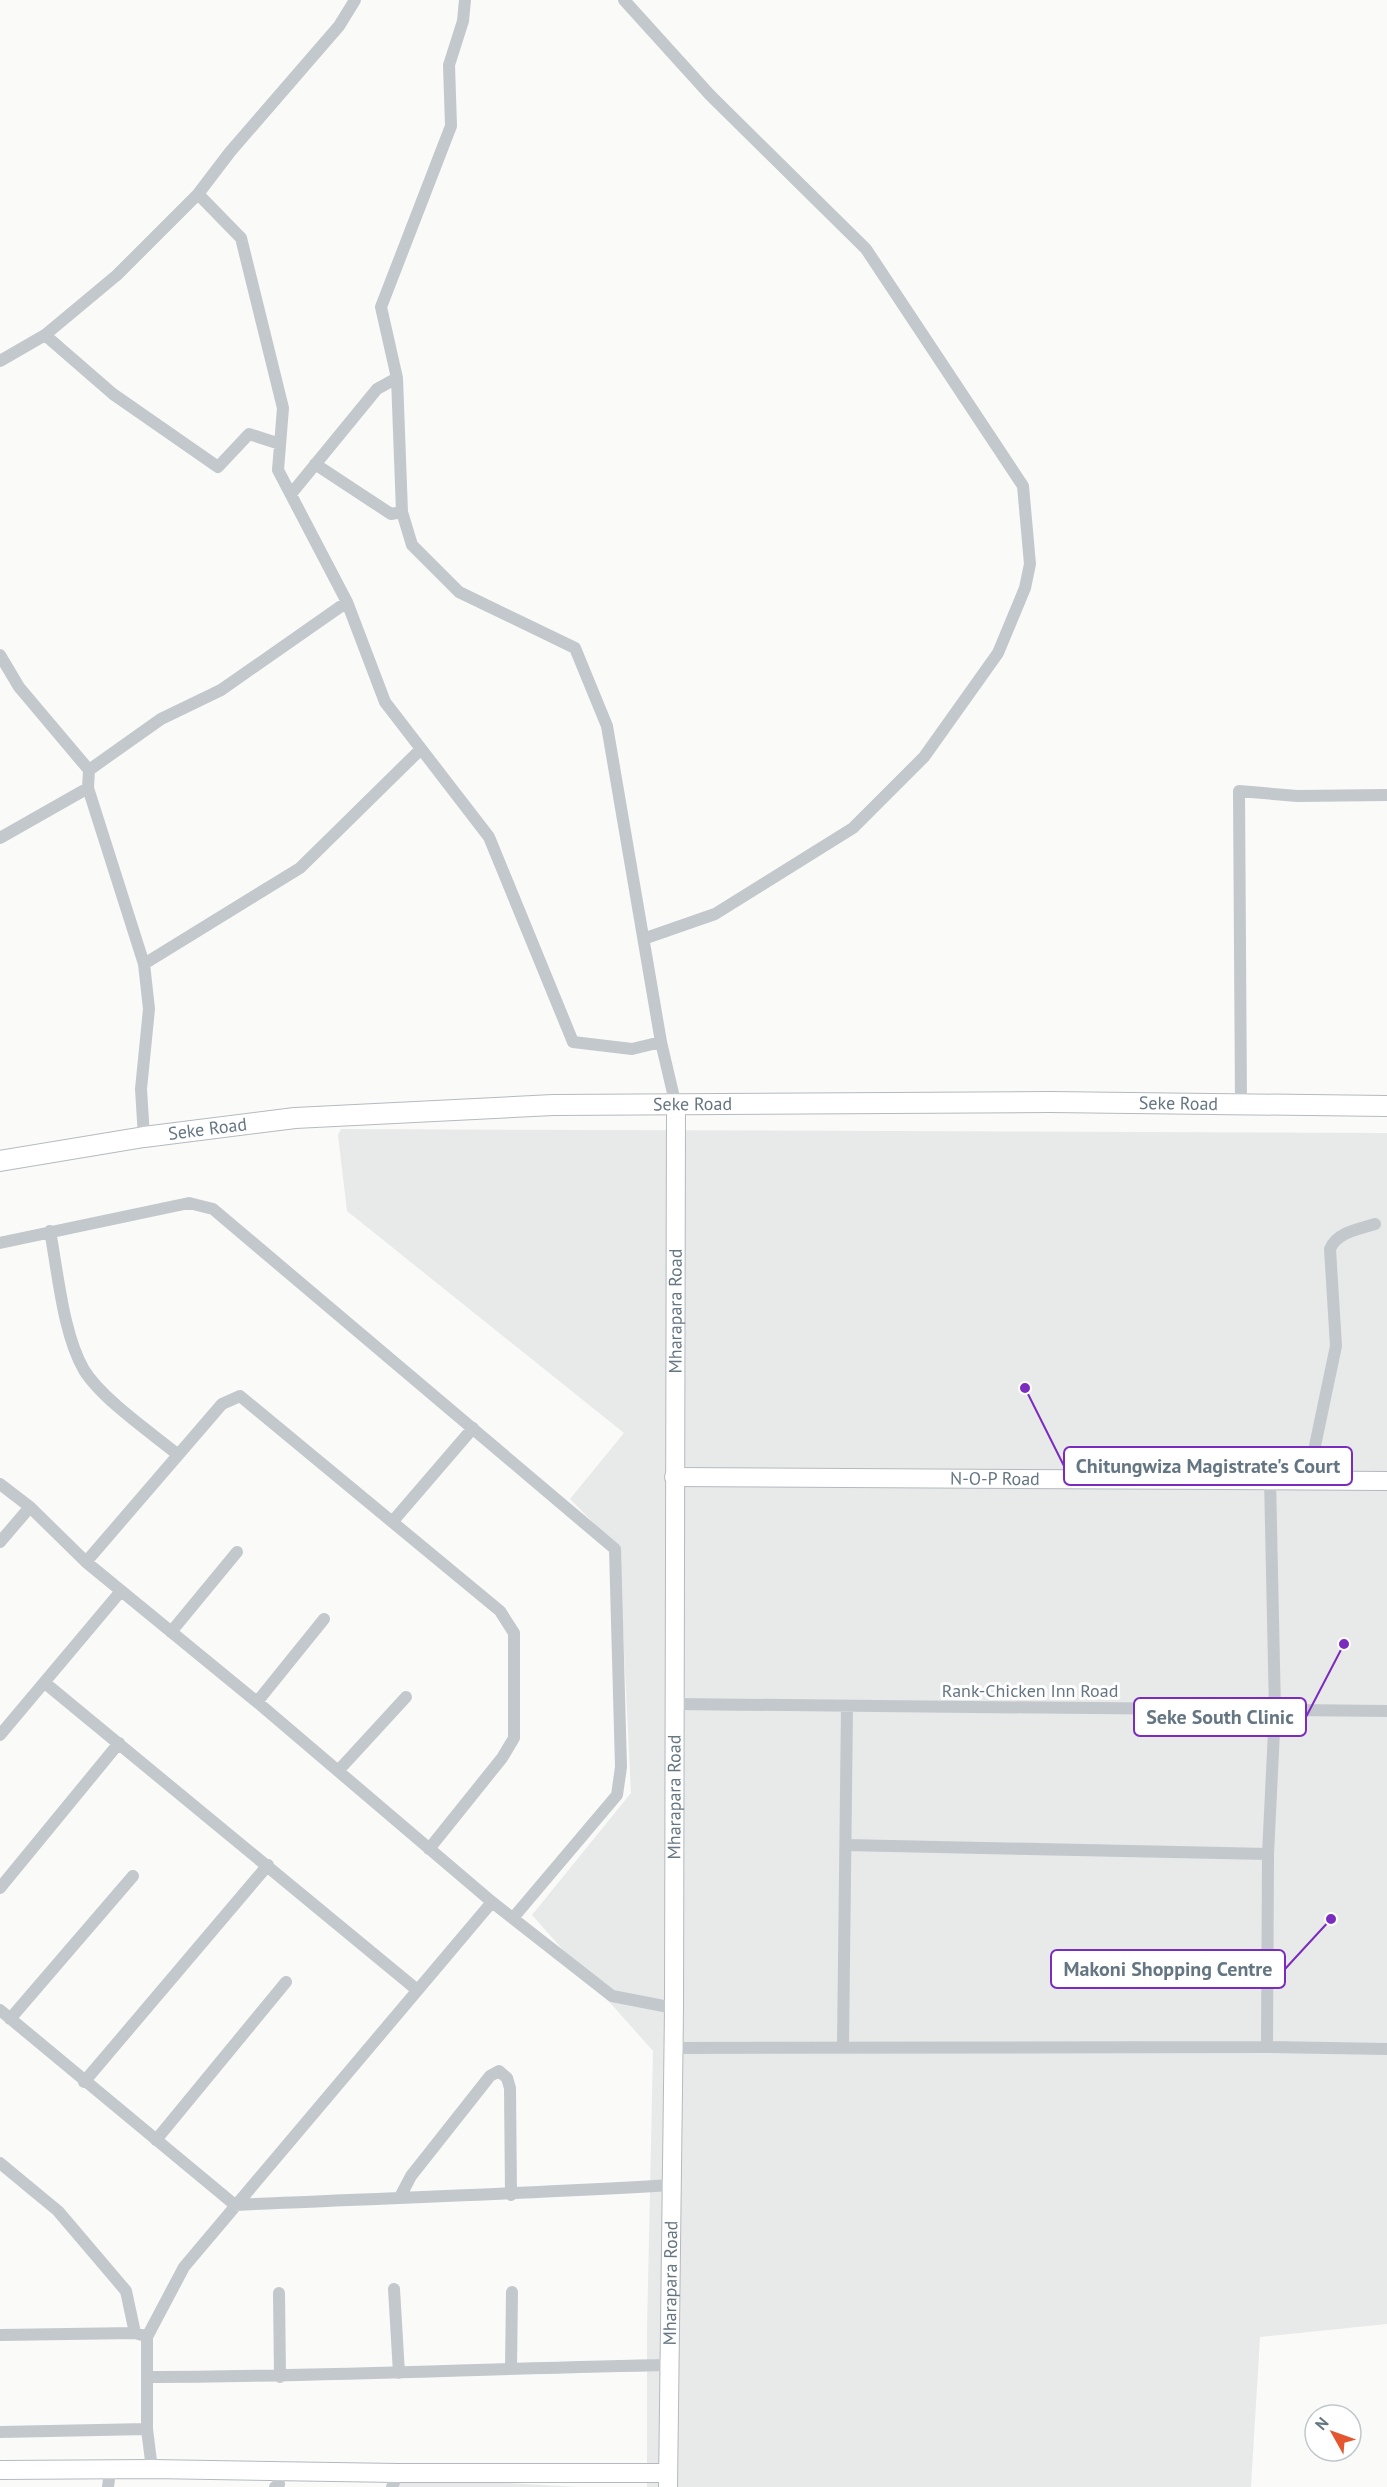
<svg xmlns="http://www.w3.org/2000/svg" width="1387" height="2487" viewBox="0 0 1387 2487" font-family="'PT Sans',sans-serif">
  <rect width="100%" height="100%" fill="#fafaf8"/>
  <path fill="#e8e9e9" d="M341 1129 1387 1133V2324L1260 2337 1251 2487H647V2330L653 2051 532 1915 631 1793 619 1549 570 1499 624 1433 347 1211 338 1135Z
    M404 2477 578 2487H391Z"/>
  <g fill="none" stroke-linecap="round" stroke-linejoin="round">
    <defs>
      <g id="secondary">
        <path id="s1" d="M674 1477 1387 1481"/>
        <path d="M0 2470 152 2469 398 2473H667"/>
        <path id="s2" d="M668 2487 674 2008 676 1106"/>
      </g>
      <g id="primary">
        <path id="s3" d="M0 1161 144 1137 295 1118 553 1105 1050 1102 1387 1106"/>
      </g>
    </defs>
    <use href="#secondary" stroke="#b3babf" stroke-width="20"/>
    <use href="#primary" stroke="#b5babe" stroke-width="22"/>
    <path stroke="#c3c8cc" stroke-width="12" d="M465 0 463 21 449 65 451 126 381 307 397 378 402 512 412 545 459 592 575 648 607 726 661 1042 676 1106
      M624 0 710 95 866 249 1023 486 1030 564 1025 588 998 653 924 757 853 828 715 914 646 938
      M198 194 241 238 283 408 278 470 347 602 385 702 489 837 573 1042 632 1049 661 1042
      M45 335 113 394 218 467 249 434 280 444
      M0 361 45 335 117 275 198 194 230 152 339 26 355 0
      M315 464 391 514 402 512
      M291 494 377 389 397 378
      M0 655 19 687 89 770 88 788 144 964 149 1009 141 1089 144 1137
      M89 770 161 719 221 690 347 602
      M0 838 88 788
      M144 964 300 868 421 749
      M1241 1104 1239 791 1297 796 1387 795
      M50 1231C58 1273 63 1334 84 1370 102 1399 150 1432 177 1454
      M0 1243 189 1203 213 1209 615 1549 621 1767 617 1795 513 1918
      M1308 1479 1336 1346 1330 1249C1337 1232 1359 1229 1375 1224
      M0 1484 30 1507 86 1562 257 1702 492 1902 612 1996 674 2008
      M393 1521 473 1428
      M0 1542 30 1507
      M86 1562 222 1404 240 1396 500 1611 514 1633V1738L502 1758 429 1849
      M171 1632 237 1552
      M45 1683 416 1989
      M257 1702 324 1619
      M674 1704 1387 1711
      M0 1735 121 1591
      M338 1771 406 1697
      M846 1845 1268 1854
      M0 1888 119 1743
      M0 2010 235 2205C380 2198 526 2194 671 2185
      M10 2019 133 1876
      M843 2046 847 1707
      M1267 2047 1387 2049
      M674 2048 1267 2047 1268 1854 1275 1711 1270 1479
      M84 2082 268 1865
      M156 2140 286 1982
      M0 2163 58 2211 126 2291 135 2333
      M400 2197 411 2176 490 2076 499 2071 507 2078 510 2088 511 2195
      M394 2289 399 2373
      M279 2293 280 2377
      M0 2335 135 2333 142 2335
      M511 2368 512 2292
      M147 2377C321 2377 495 2368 670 2365
      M0 2432 147 2429
      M152 2469 147 2429V2337L184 2267 492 1902
      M108 2487 110 2471
      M275 2487 279 2484 276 2469
      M392 2487 398 2473"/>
    <use href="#secondary" stroke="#fff" stroke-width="18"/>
    <use href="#primary" stroke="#fff" stroke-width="20"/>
  </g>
  <g text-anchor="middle" stroke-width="6" stroke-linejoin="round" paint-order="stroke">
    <g font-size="18" fill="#657683" stroke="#fff">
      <text dy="6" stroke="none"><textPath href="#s3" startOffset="1182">Seke Road</textPath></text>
      <text dy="6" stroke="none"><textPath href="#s3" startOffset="696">Seke Road</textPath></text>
      <text dy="6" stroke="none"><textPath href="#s3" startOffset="210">Seke Road</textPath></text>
      <text dy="6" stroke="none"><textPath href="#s2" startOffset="1176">Mharapara Road</textPath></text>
      <text dy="6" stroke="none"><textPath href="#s1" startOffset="321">N-O-P Road</textPath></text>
      <text x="1030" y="1697">Rank-Chicken Inn Road</text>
      <text dy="6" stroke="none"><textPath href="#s2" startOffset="690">Mharapara Road</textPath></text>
      <text dy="6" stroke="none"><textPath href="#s2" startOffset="204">Mharapara Road</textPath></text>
    </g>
  </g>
  <path fill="none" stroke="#7b2cbf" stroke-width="2" d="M1025 1388L1064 1466M1344 1644L1306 1717M1331 1919L1285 1969"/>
  <g fill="#7b2cbf" stroke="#fff" stroke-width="2">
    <circle cx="1025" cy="1388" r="6"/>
    <circle cx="1344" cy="1644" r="6"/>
    <circle cx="1331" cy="1919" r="6"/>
  </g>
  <g fill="#fff" stroke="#7b2cbf" stroke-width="2">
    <rect x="1064" y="1447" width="288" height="38" rx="6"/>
    <rect x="1134" y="1698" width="172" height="38" rx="6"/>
    <rect x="1051" y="1950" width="234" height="38" rx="6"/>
  </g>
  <g font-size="20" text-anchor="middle" font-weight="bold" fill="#657683">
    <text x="1208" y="1473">Chitungwiza Magistrate's Court</text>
    <text x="1220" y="1724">Seke South Clinic</text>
    <text x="1168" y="1976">Makoni Shopping Centre</text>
  </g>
  <g transform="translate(1333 2433) rotate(310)"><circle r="28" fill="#ffffff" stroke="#c1c8cd" stroke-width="1.5"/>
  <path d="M0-4.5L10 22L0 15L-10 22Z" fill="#e4572e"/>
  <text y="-9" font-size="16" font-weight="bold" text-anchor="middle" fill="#657683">N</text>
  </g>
</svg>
